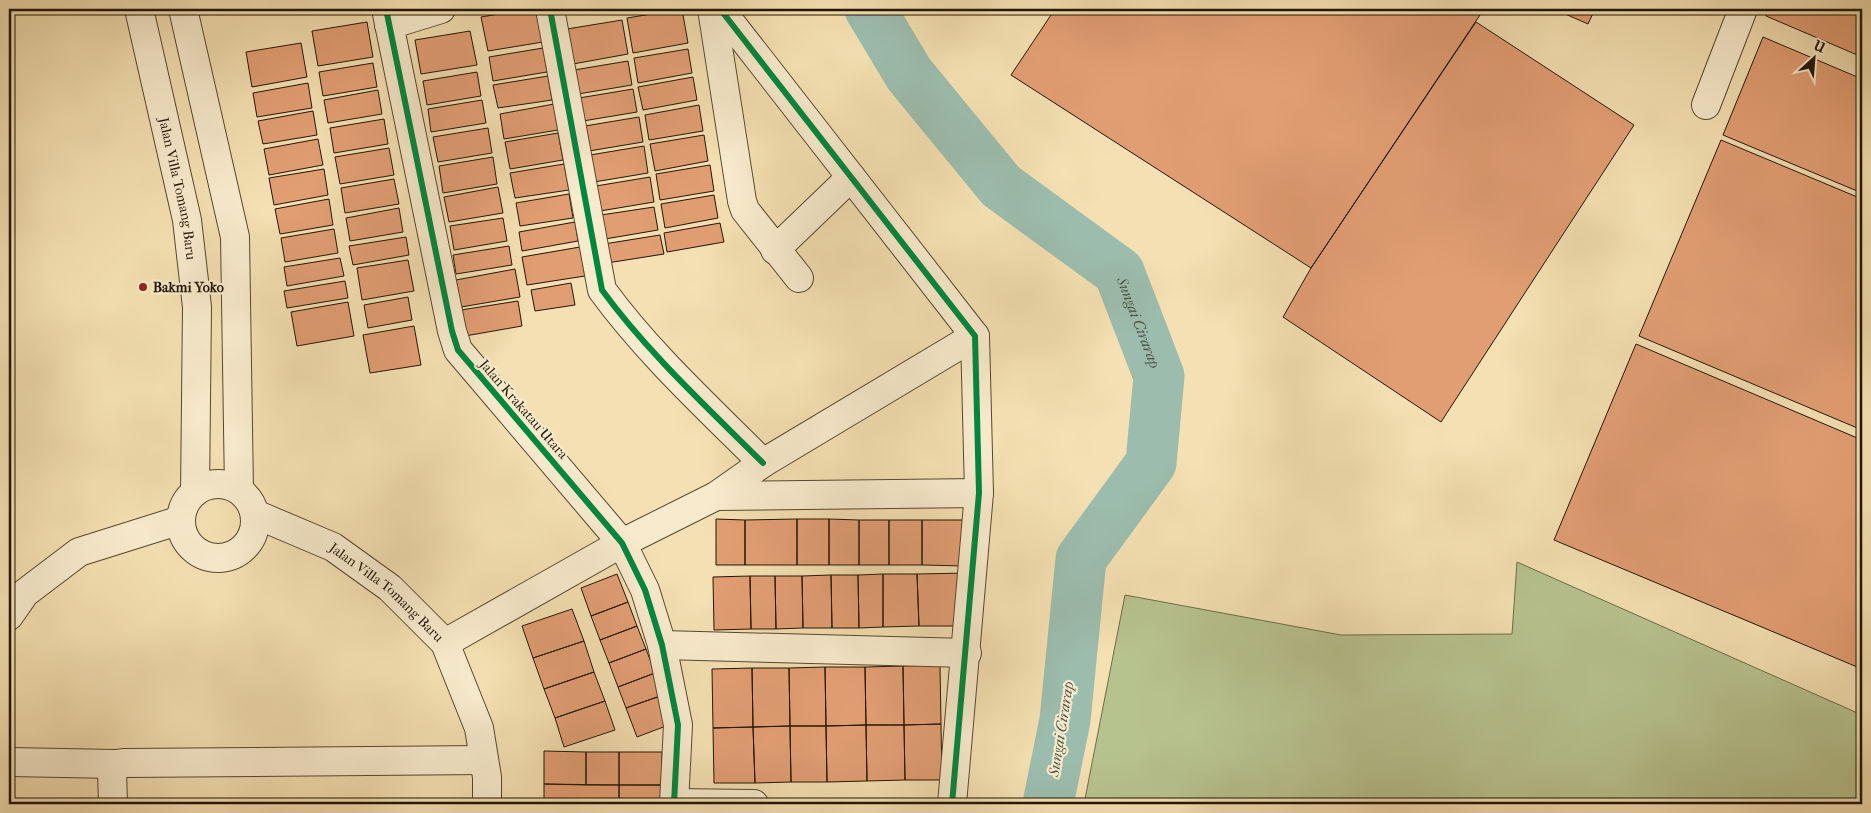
<svg xmlns="http://www.w3.org/2000/svg" width="1871" height="813" viewBox="0 0 1871 813" font-family="'IM FELL French Canon',serif">
  <rect width="100%" height="100%" fill="#f4e0b2"/>
  <filter id="stains"><feTurbulence type="fractalNoise" baseFrequency=".004" numOctaves="4"/><feColorMatrix values="0 0 0 0 .2 0 0 0 0 .09 0 0 0 0 .02 0 0 0 .5 -.17"/></filter>
  <radialGradient id="worn" r=".72"><stop offset=".6" stop-color="#630" stop-opacity="0"/><stop offset="1" stop-color="#630" stop-opacity=".3"/></radialGradient>
  <path fill="#b7c38f" stroke="#6c6c4a" d="M1517 562 1862 715V804H1084L1125 595 1341 635 1512 634Z"/>
  <g fill="none" stroke-linecap="round" stroke-linejoin="round">
    <path stroke="#9cbdae" stroke-width="51" id="s1" d="M870 9 909 74 1001 186 1119 272 1159 376 1151 463 1081 559 1065 720 1048 804"/>
  </g>
  <path fill="#e29e73" stroke="#211506" d="M529 9H537L543 42 488 51 481 17Z
    M682 9 688 43 633 53 627 18Z
    M1055 9H1484L1311 268 1011 75Z
    M1554 9H1595L1588 24Z
    M1769 9H1862V57L1766 16Z
    M622 20 628 54 573 64 567 29Z
    M367 22 373 57 318 66 312 31Z
    M1476 22 1634 125 1441 422 1283 317 1311 268Z
    M470 31 477 65 421 74 415 40Z
    M1763 37 1862 79V193L1723 135Z
    M301 43 307 77 252 87 246 52Z
    M543 48 547 72 493 81 489 57Z
    M688 49 692 73 638 83 634 58Z
    M628 61 632 85 578 94 574 70Z
    M373 63 377 87 323 96 319 72Z
    M477 72 481 96 427 105 423 81Z
    M548 76 552 100 498 108 493 85Z
    M693 77 697 100 643 110 638 87Z
    M308 83 312 108 257 117 253 93Z
    M633 89 637 112 583 121 579 98Z
    M378 90 382 114 328 123 324 100Z
    M482 100 486 123 431 132 428 109Z
    M554 104 558 130 504 139 500 114Z
    M699 105 703 131 649 140 645 115Z
    M313 111 317 135 263 144 258 121Z
    M639 117 643 142 589 151 585 126Z
    M384 119 388 144 334 153 330 128Z
    M488 128 492 153 438 162 433 137Z
    M558 133 563 160 510 169 505 142Z
    M704 135 708 161 655 171 650 144Z
    M318 139 323 165 269 175 264 149Z
    M1721 140 1862 199V430L1639 336Z
    M644 146 648 173 594 182 590 155Z
    M389 148 394 175 340 184 335 157Z
    M493 157 497 184 443 193 439 166Z
    M564 164 569 190 515 198 510 173Z
    M710 165 714 191 660 200 656 174Z
    M324 169 328 195 274 205 269 178Z
    M650 177 654 202 600 211 596 186Z
    M394 179 399 204 345 213 341 188Z
    M498 187 503 213 449 222 444 197Z
    M569 194 573 218 520 226 516 203Z
    M714 195 718 218 665 228 661 204Z
    M329 199 333 225 280 234 275 209Z
    M654 207 658 230 605 239 601 215Z
    M399 208 403 232 350 241 346 218Z
    M503 218 507 241 454 250 450 226Z
    M575 222 578 241 522 251 519 232Z
    M720 223 724 242 667 252 664 233Z
    M334 229 338 253 285 262 281 238Z
    M660 235 664 254 607 263 604 244Z
    M406 237 409 255 353 265 349 246Z
    M509 246 512 265 456 274 453 255Z
    M580 247 585 276 527 285 522 257Z
    M340 258 344 276 287 286 284 267Z
    M408 260 414 291 362 300 357 268Z
    M515 269 520 297 461 307 456 280Z
    M345 281 348 298 287 308 284 291Z
    M571 283 575 305 535 311 531 290Z
    M408 297 412 320 368 328 364 305Z
    M518 301 522 326 465 336 461 310Z
    M348 302 354 336 297 346 291 312Z
    M414 326 421 365 370 373 363 335Z
    M1636 344 1862 440V669L1554 540Z
    M716 519 745 520V565H716Z
    M797 519H829V565H797Z
    M797 519V565H745V520Z
    M829 519 859 520V565H829Z
    M859 520H889V565H859Z
    M889 520H922V565H889Z
    M922 520H963L964 566 922 565Z
    M967 573 968 626H919L917 574Z
    M617 574 628 602 591 616 581 588Z
    M883 574H917L919 626 883 627Z
    M883 574V627L859 628 858 575Z
    M831 575H858L859 628H832Z
    M831 575 832 628H803L802 576Z
    M750 576H775L776 629H751Z
    M750 576 751 629 714 630 713 577Z
    M775 576H802L803 628 776 629Z
    M628 602 637 626 600 640 591 616Z
    M572 609 584 641 533 658 522 626Z
    M637 626 646 649 609 663 600 640Z
    M584 641 594 672 544 689 533 658Z
    M646 649 655 673 618 687 609 663Z
    M940 665 941 724 904 725 903 666Z
    M903 666 904 725H866L865 667Z
    M825 667H865L866 725 826 726Z
    M825 667 826 726H790L789 668Z
    M752 668H789L790 726 753 727Z
    M752 668 753 727 713 728 712 669Z
    M594 672 605 701 555 718 544 689Z
    M655 673 663 695 626 708 618 687Z
    M663 695 674 723 637 737 626 708Z
    M605 701 615 730 564 747 555 718Z
    M941 724 942 780H905L904 725Z
    M866 725 867 781 827 782 826 726Z
    M866 725H904L905 780 867 781Z
    M790 726 791 782 755 783 753 727Z
    M790 726H826L827 782H791Z
    M753 727 755 783H714L713 728Z
    M544 751 586 752V785L544 784Z
    M586 752H619V785H586Z
    M619 752H662V785H619Z
    M544 784 619 785V804H544Z
    M619 785H662V804H619Z"/>
  <g fill="none" stroke-linecap="round" stroke-linejoin="round">
    <defs>
      <g id="minor">
        <path id="s2" d="M139 9 187 220 197 307 195 492"/>
        <path d="M183 9 235 237 239 490"/>
        <path d="M386 9 452 331 458 350 622 543 645 590 662 645 678 725 674 804"/>
        <path d="M550 9 602 290C648 353 708 408 763 463"/>
        <path d="M712 9 742 201 745 210 799 278"/>
        <path d="M720 9 975 336 979 493 952 804"/>
        <path d="M389 25 441 9"/>
        <path d="M1706 105 1743 9"/>
        <path d="M775 250 851 177"/>
        <circle cx="218" cy="521" r="37"/>
        <path d="M716 496 979 493"/>
        <path id="s3" d="M255 514 333 547 390 588 445 643 479 728 487 777V804"/>
        <path d="M9 616 25 593 79 552 181 520"/>
        <path d="M445 643 622 543 716 496 763 463 975 336"/>
        <path d="M662 645 967 653"/>
        <path d="M9 762 116 764"/>
        <path d="M674 803 754 804"/>
        <path d="M113 804 112 770 116 764 123 763 484 760"/>
      </g>
    </defs>
    <use href="#minor" stroke="#564831" stroke-width="30"/>
    <use href="#minor" stroke="#f8ebcd" stroke-width="28"/>
    <defs>
      <path id="cycleway" d="M386 9 452 331 458 350 622 543 645 590 662 645 678 725 674 804
        M550 9 602 290C648 353 708 408 763 463
        M720 9 975 336 979 493 952 804"/>
    </defs>
    <use href="#cycleway" stroke="#f8ebcd" stroke-width="9"/>
    <use href="#cycleway" stroke="#00873e" stroke-width="6"/>
  </g>
  <circle fill="#8f2418" stroke="#f8ebcd" stroke-width="2" cx="143" cy="287" r="5"/>
  <g text-anchor="middle" stroke-width="4.5" stroke-linejoin="round" paint-order="stroke">
    <g font-size="14" fill="#211506" stroke="#f8ebcd">
      <text dy="5" stroke="none"><textPath href="#s2" startOffset="184">Jalan Villa Tomang Baru</textPath></text>
      <text transform="translate(524 409) rotate(49)" y="5">Jalan Krakatau Utara</text>
      <text dy="5" stroke="none"><textPath href="#s3" startOffset="155">Jalan Villa Tomang Baru</textPath></text>
    </g>
    <g font-size="14" font-weight="bold" fill="#211506" stroke="#f8ebcd" text-anchor="start">
      <text x="153" y="292">Bakmi Yoko</text>
    </g>
    <g font-size="15" font-style="italic" fill="#4c5041" stroke="#f8ebcd">
      <text dy="5" stroke="none"><textPath href="#s1" startOffset="421">Sungai Cirarap</textPath></text>
      <text transform="translate(1061 729) rotate(-81)" y="5">Sungai Cirarap</text>
    </g>
  </g>
  <rect width="1871" height="813" fill="none" stroke="#f4e0b2" stroke-width="30"/>
  <rect x="10" y="10" width="1851" height="793" fill="none" stroke="#211506" stroke-width="2.5"/>
  <rect x="15" y="15" width="1841" height="783" fill="none" stroke="#211506"/>
  <g transform="translate(1814 58) rotate(26)" stroke="#f8ebcd" stroke-width="4" paint-order="stroke">
  <path d="M0-4L9 19L0 12L-9 19Z" fill="#211506"/>
  <text y="-8" font-size="14" font-weight="bold" text-anchor="middle" fill="#211506">U</text>
  </g>
  <rect width="100%" height="100%" filter="url(#stains)"/>
  <rect width="100%" height="100%" fill="url(#worn)"/>
</svg>
